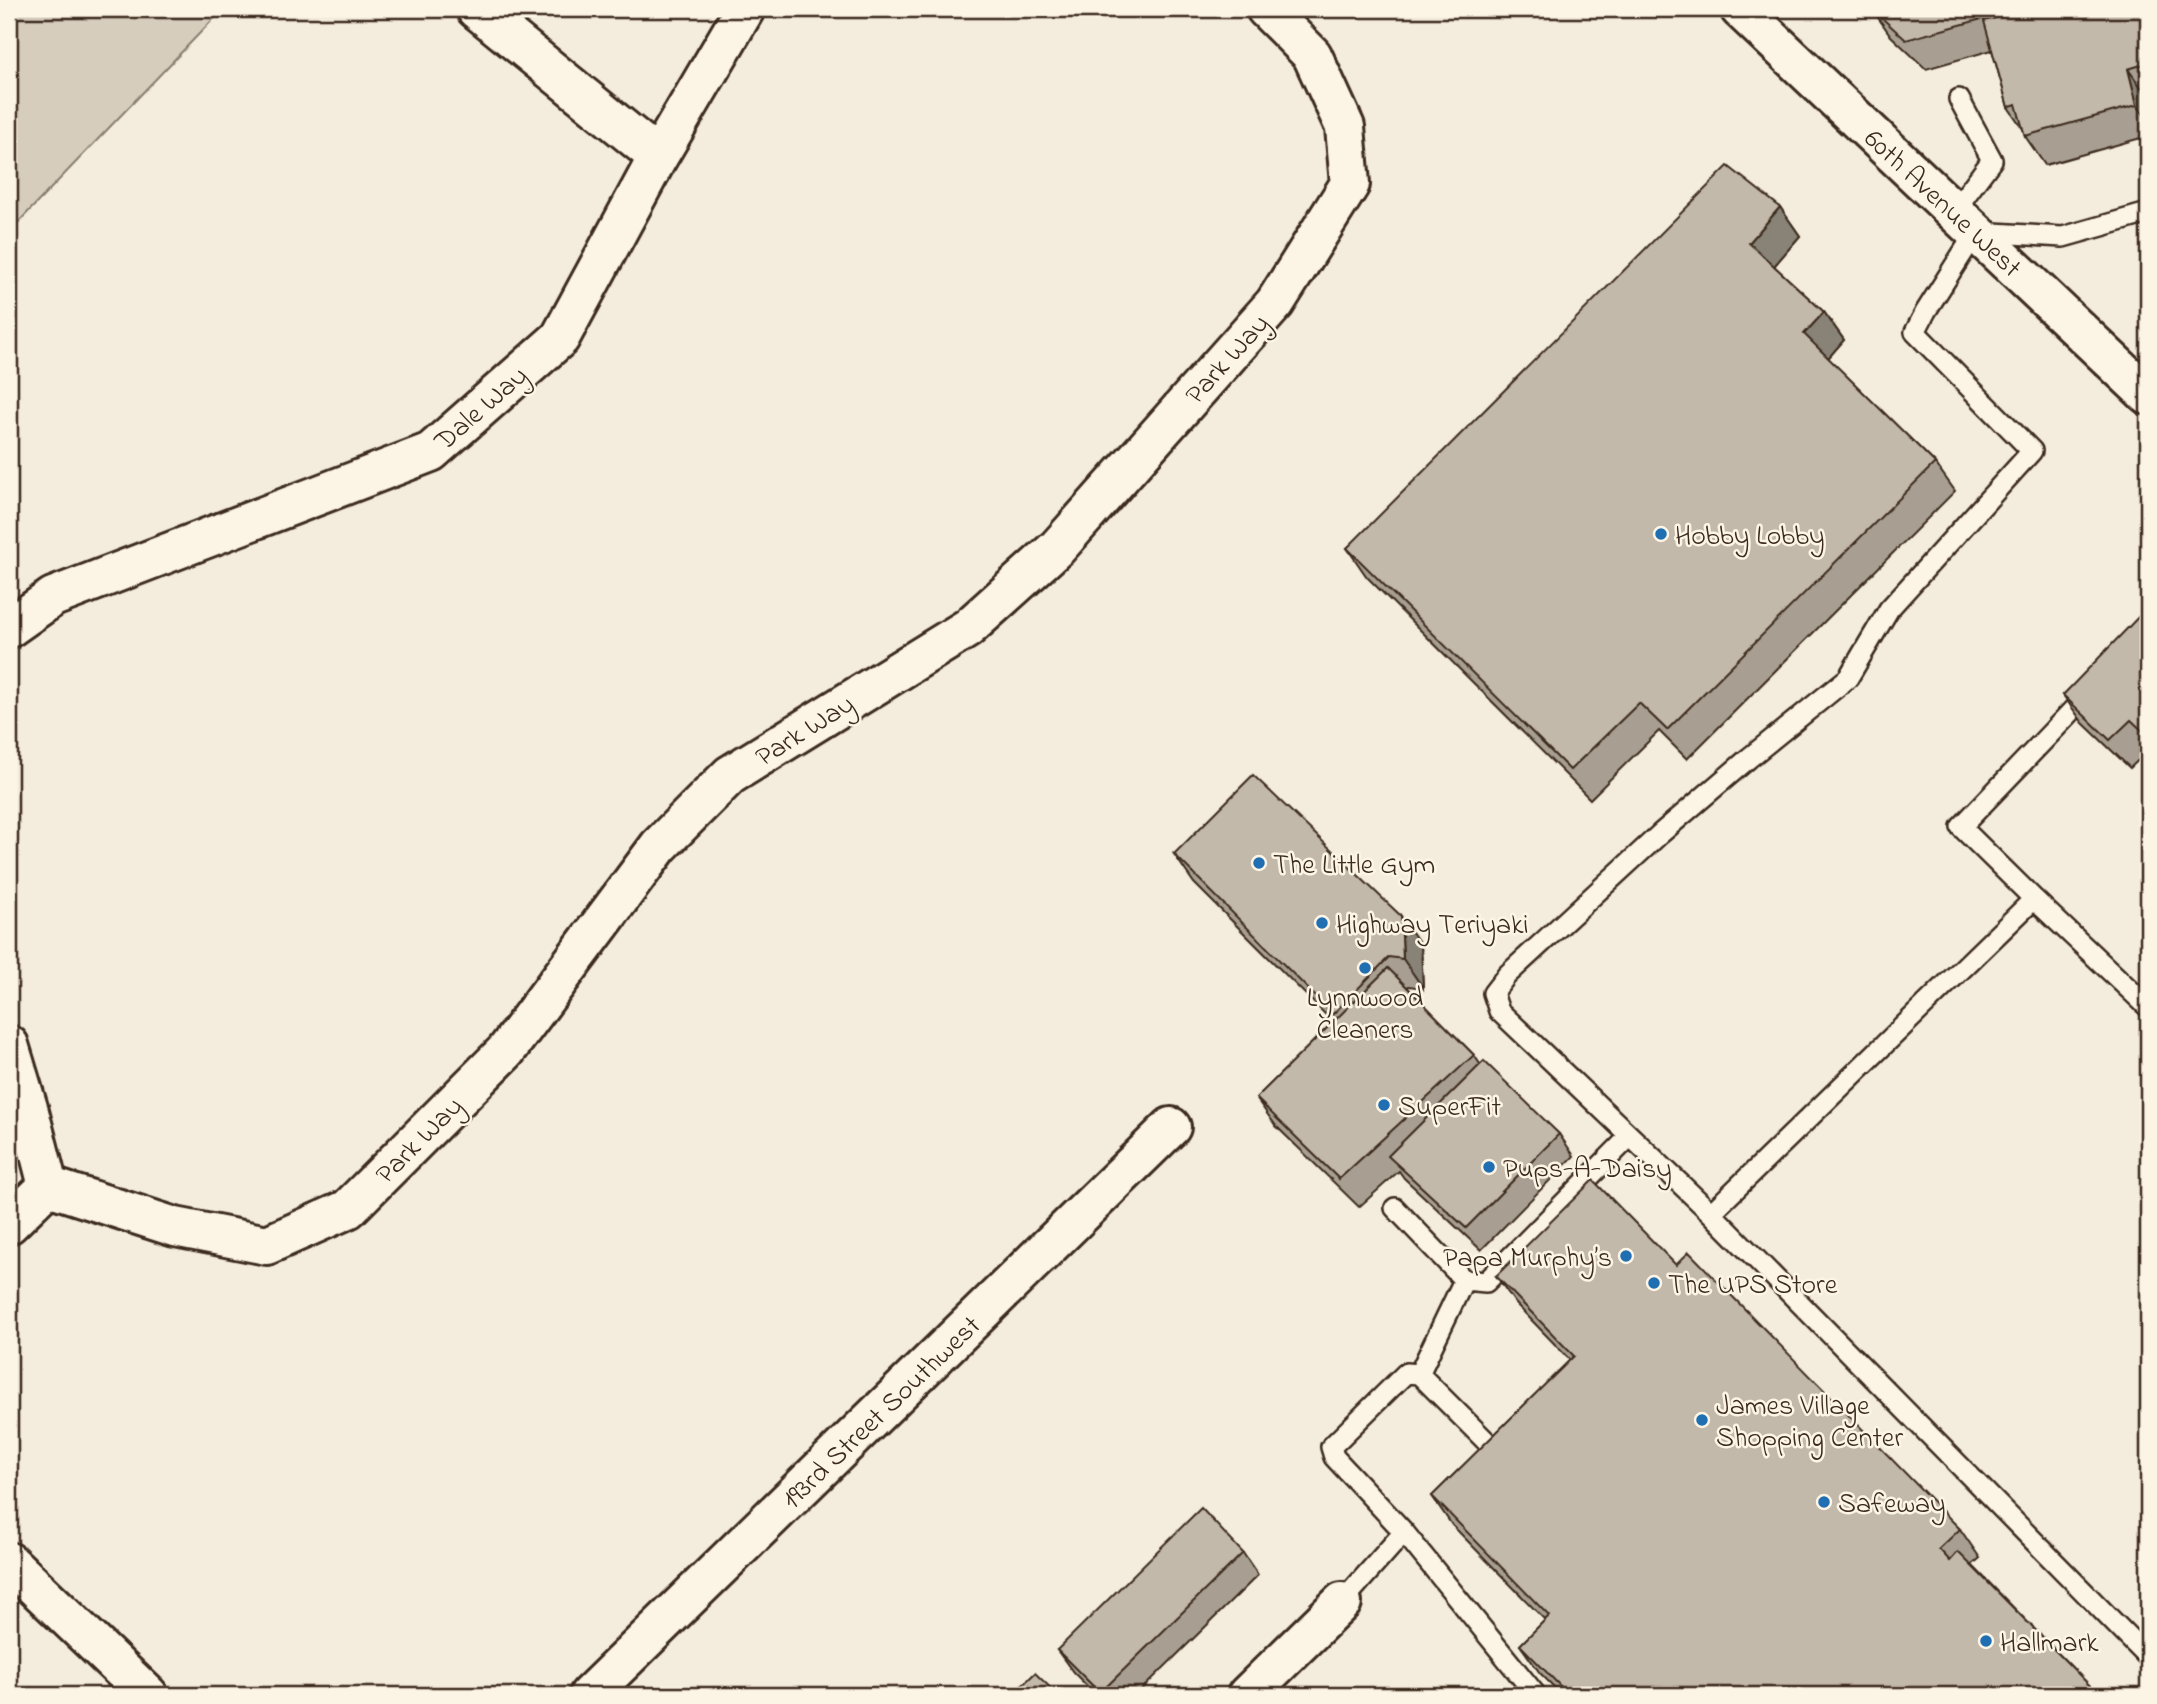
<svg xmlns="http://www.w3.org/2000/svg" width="2157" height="1704" viewBox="0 0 2157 1704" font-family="'Indie Flower',sans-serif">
  <rect width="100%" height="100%" fill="#f4eddd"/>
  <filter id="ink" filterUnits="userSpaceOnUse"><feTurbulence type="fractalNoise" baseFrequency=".0143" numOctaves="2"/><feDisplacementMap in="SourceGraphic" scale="14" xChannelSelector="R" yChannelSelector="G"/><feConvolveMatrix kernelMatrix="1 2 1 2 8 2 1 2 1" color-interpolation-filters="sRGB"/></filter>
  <g filter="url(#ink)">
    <path fill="#d6cdbd" stroke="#887c6e" stroke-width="2" d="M9 9H223L9 232Z"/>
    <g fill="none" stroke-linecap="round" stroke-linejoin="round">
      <defs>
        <path id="service" d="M1954 211 1992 160 1959 99
          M2091 691 1961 827 2034 899 1711 1213 2148 1657
          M2034 899 2148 1007
          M1395 1208 1464 1280 1486 1282 1630 1136
          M1711 1213 1499 1011 1493 993 1507 975 1660 834 1749 758 1848 678 1889 609 2032 451 1915 332 1926 311 1976 232 2063 237 2148 213
          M1419 1374 1464 1280
          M1404 1532 1334 1457 1331 1447 1406 1373 1419 1374 1485 1440
          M1342 1602 1404 1532 1536 1695"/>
        <path id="minor" d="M476 9 658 157
          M1740 9 2148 395
          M9 628 53 597 431 452 560 338 658 157 745 9
          M9 1045 28 1108 48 1186
          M48 1186 175 1227 267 1245 348 1209 506 1051 659 846 730 775 968 628 1058 547 1275 303 1350 184 1345 127 1312 55 1266 9
          M9 1224 48 1186
          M9 1562 148 1695
          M589 1695 1171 1127
          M1247 1695 1342 1602"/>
      </defs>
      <use href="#service" stroke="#3b2a1e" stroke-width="24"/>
      <use href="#minor" stroke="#3b2a1e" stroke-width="44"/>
      <use href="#service" stroke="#fcf5e5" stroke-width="19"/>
      <use href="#minor" stroke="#fcf5e5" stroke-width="38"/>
    </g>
    <path fill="#a89f92" stroke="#3b2a1e" stroke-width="2" d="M1872 9H2148V136L2045 165 2025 136 2023 129 2008 107 1992 50 1926 69 1891 36Z
      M1780 207 1800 236 1774 266 1824 312 1844 340 1828 358 1935 463 1955 491 1687 759 1659 731 1590 799 1367 577 1347 548Z
      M2148 609V751L2130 768 2083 723 2063 695Z
      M1174 854 1421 945 1423 988 1409 986 1407 987 1474 1055 1480 1064 1559 1134 1574 1156 1481 1250 1404 1178 1399 1171 1359 1207 1276 1126 1256 1098 1333 1022 1194 883Z
      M1676 1265 1960 1529 1980 1558 1972 1565 2099 1695H1562L1540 1673 1520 1645 1545 1620 1452 1525 1432 1496 1570 1360 1516 1304 1496 1276Z
      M1243 1553 1258 1575 1136 1695H1096L1073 1672 1057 1650Z"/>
    <path fill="#888277" stroke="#3b2a1e" stroke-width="2" d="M2128 69 2148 97V120L2137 105Z
      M1780 207 1800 236 1769 272 1749 243Z
      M1824 312 1844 340 1824 363 1804 334Z
      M1401 916 1421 945 1423 988 1403 959Z"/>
    <path fill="#c3b9aa" stroke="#3b2a1e" stroke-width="2" d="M1872 9H2018L1906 40Z
      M2030 9H2148V63L2128 69 2137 105 2025 136 2016 104 2008 107 1984 21Z
      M1728 166 1780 207 1749 243 1824 312 1804 334 1935 463 1667 730 1639 703 1570 770 1347 548Z
      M2147 608 2148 609V736L2131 720 2110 740 2063 695Z
      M1253 775 1401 916 1403 959 1389 957 1333 1014 1174 854Z
      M1388 968 1474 1055 1339 1179 1256 1098Z
      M1484 1061 1559 1134 1466 1228 1388 1156Z
      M1593 1180 1676 1265 1689 1252 1729 1293 1960 1529 1939 1549 1950 1561 1958 1552 2099 1695H1610L1608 1693 1605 1695H1569L1520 1645 1549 1616 1432 1496 1574 1356 1496 1276Z
      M1201 1508 1243 1553 1100 1693 1057 1650Z
      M1035 1673 1058 1695H1012Z"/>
  </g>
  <g fill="#1f6fb2" stroke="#fcf5e5" stroke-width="2.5">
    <circle cx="1661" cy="534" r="7"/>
    <circle cx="1259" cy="863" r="7"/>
    <circle cx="1322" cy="923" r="7"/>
    <circle cx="1365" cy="968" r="7"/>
    <circle cx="1384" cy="1105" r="7"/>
    <circle cx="1489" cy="1167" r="7"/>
    <circle cx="1626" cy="1256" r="7"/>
    <circle cx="1654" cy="1283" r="7"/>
    <circle cx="1702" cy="1420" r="7"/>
    <circle cx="1824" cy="1502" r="7"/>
    <circle cx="1986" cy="1641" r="7"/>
  </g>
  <g text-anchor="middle" stroke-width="5" stroke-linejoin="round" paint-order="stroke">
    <g font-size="28" fill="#3b2a1e" stroke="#fcf5e5">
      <text transform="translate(1944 202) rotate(43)" y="10">60th Avenue West</text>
      <text transform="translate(1226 358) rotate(-48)" y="10">Park Way</text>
      <text transform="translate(480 407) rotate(-41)" y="10">Dale Way</text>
      <text transform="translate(804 729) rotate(-32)" y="10">Park Way</text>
      <text transform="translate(418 1139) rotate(-45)" y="10">Park Way</text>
      <text transform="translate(880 1411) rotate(-44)" y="10">193rd Street Southwest</text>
    </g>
    <g font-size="28" fill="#3b2a1e" stroke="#fcf5e5" text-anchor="start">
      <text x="1675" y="544">Hobby Lobby</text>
      <text x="1273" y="873">The Little Gym</text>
      <text x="1336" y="933">Highway Teriyaki</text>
      <text x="1365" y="1006" text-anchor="middle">Lynnwood<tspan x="1365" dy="32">Cleaners</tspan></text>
      <text x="1398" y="1115">SuperFit</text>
      <text x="1503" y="1177">Pups-A-Daisy</text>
      <text x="1612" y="1266" text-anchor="end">Papa Murphy’s</text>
      <text x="1668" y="1293">The UPS Store</text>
      <text x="1716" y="1414">James Village<tspan x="1716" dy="32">Shopping Center</tspan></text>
      <text x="1838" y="1512">Safeway</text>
      <text x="2000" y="1651">Hallmark</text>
    </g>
  </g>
  <rect width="2157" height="1704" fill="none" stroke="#fcf5e5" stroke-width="35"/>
  <rect x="18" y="18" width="2122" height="1669" fill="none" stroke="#3b2a1e" stroke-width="2.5" filter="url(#ink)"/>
</svg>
